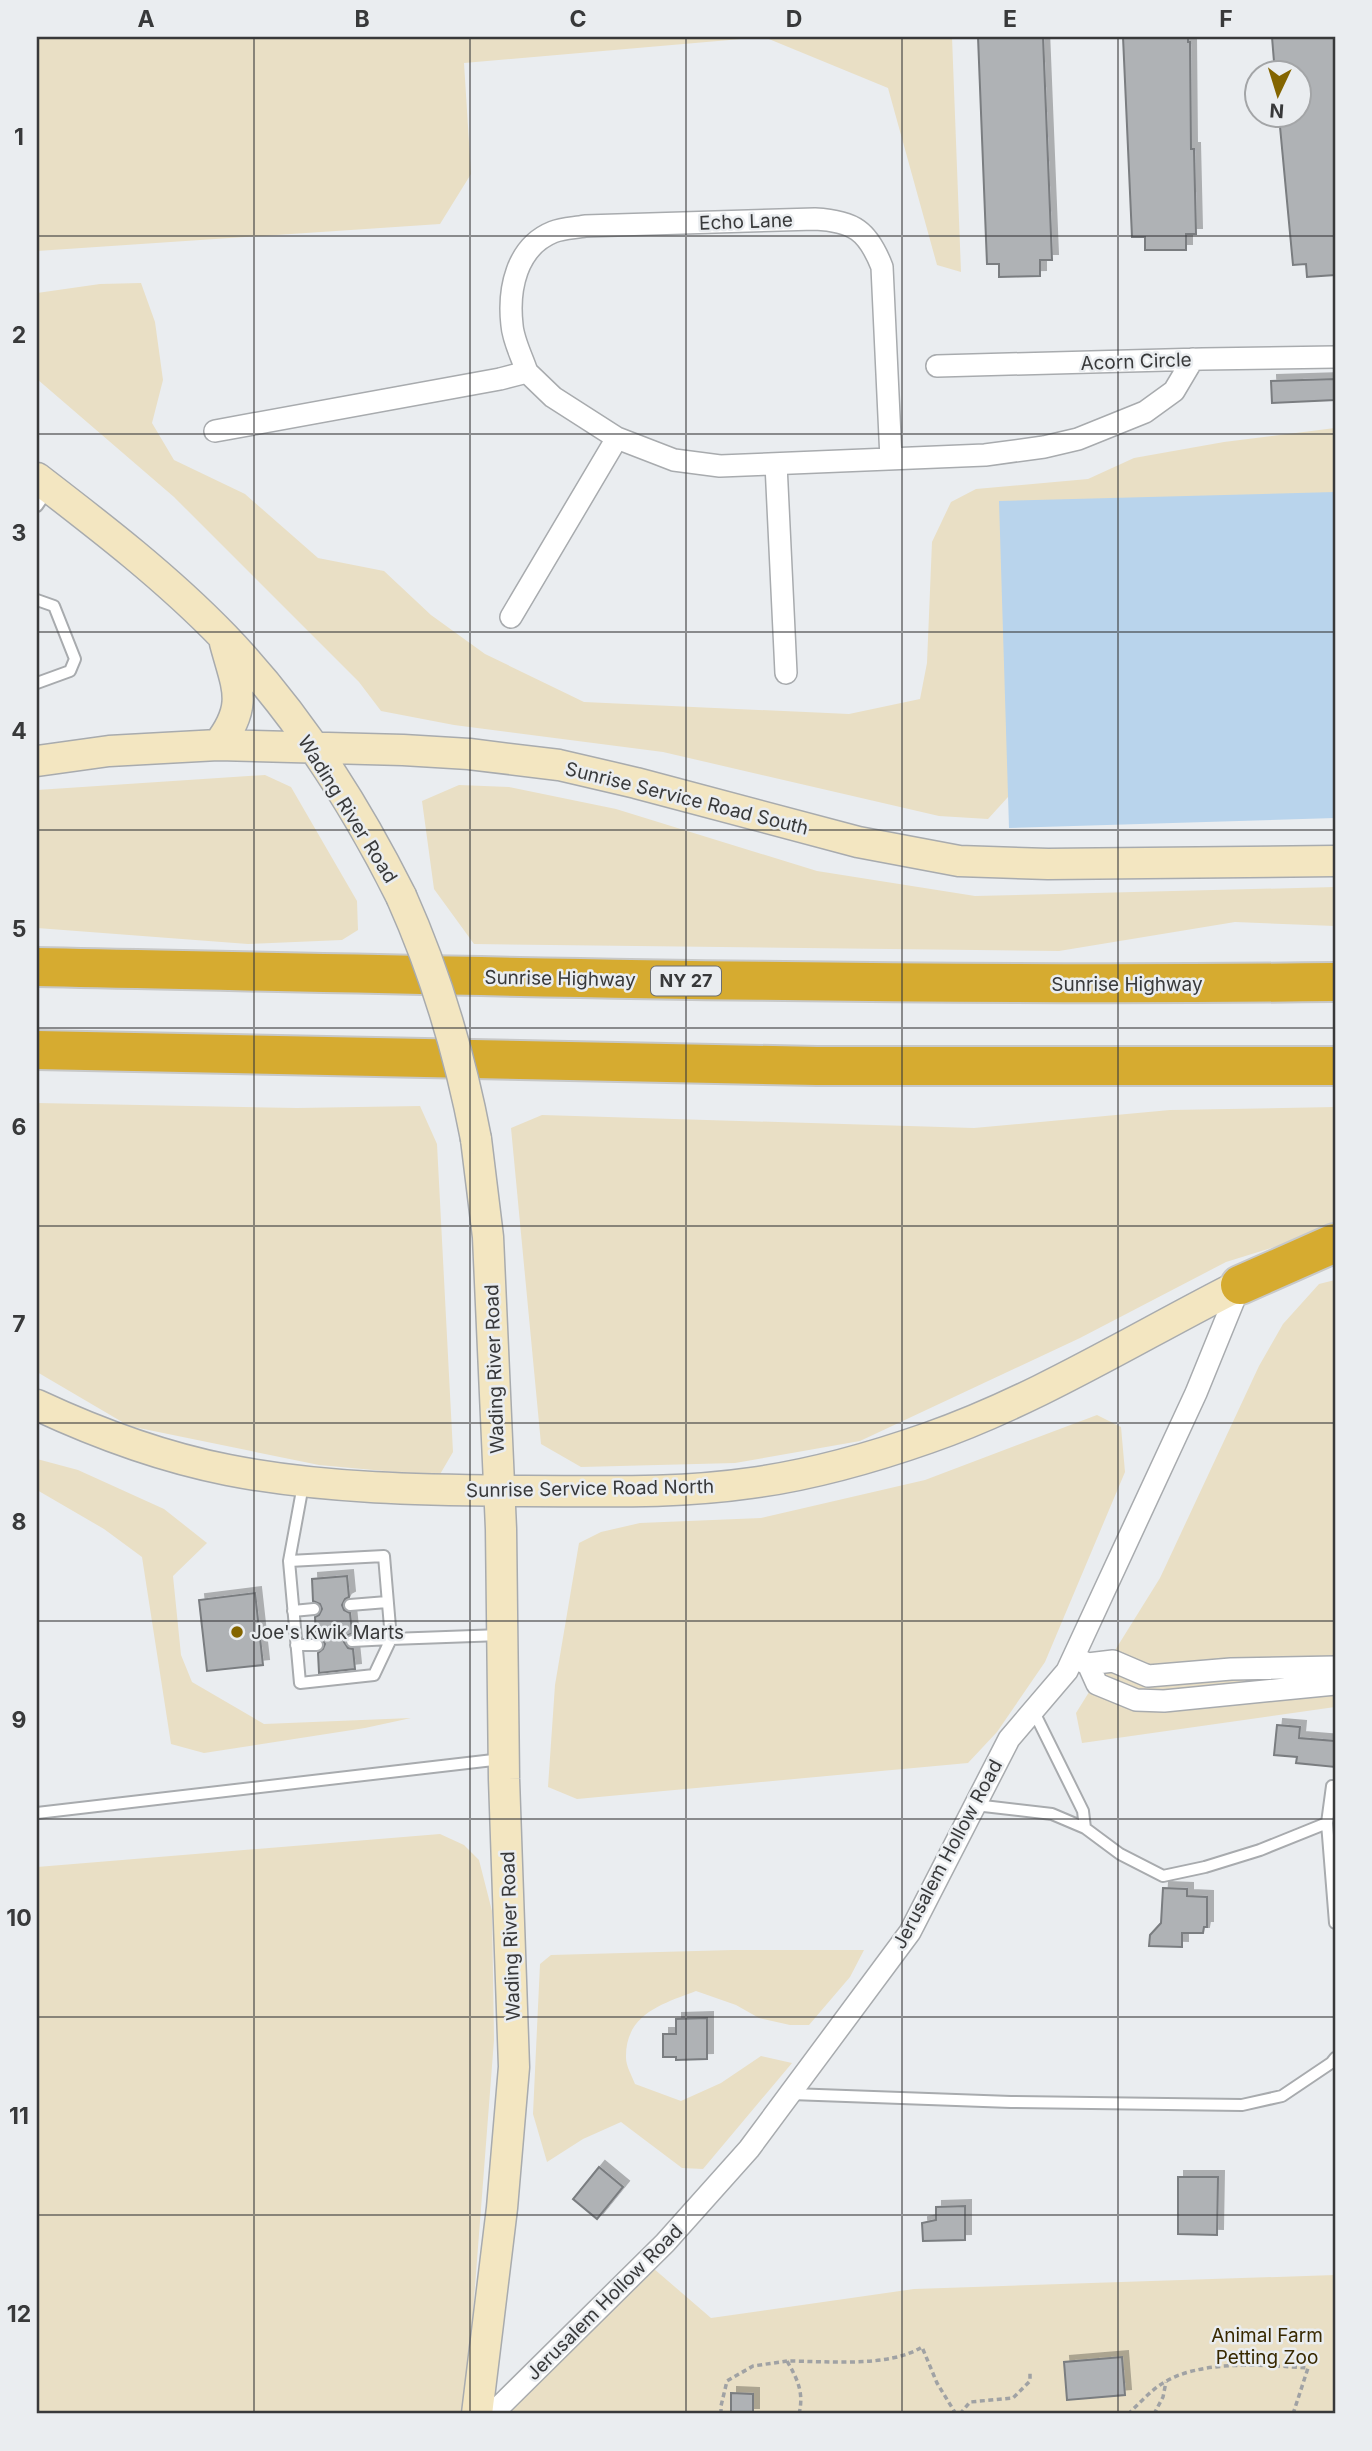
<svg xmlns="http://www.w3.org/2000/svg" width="1372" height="2451" viewBox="0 0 1372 2451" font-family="Inter,sans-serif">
  <defs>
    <filter id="shadow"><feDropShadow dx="6" dy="-6" stdDeviation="0" flood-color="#0004"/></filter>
  </defs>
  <rect width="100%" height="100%" fill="#eaedf0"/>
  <path fill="#e9dfc5" d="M37 37H952L961 272 937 265 888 88 764 37 464 63 471 174 440 224 37 251Z
    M141 283 155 322 163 380 152 423 174 460 245 494 318 558 384 571 431 615 485 654 584 702 849 714 920 699 927 663 932 542 951 502 976 489 1088 479 1134 458 1224 442 1335 428V555L1028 775 988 819 939 816 663 752 454 725 381 711 359 682 174 497 37 379V293L100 284Z
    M265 775 291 787 357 901 358 930 342 940 248 944 37 928V790Z
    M459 785 509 787 616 809 817 871 975 896 1335 887V926L1235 922 1059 951 474 944 434 889 422 801Z
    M37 1103 297 1108 420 1106 437 1144 453 1452 439 1476 319 1465 129 1426 37 1372Z
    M1335 1107V1228L1226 1262 1080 1338 860 1441 735 1463 581 1467 541 1444 511 1128 542 1115 974 1128 1170 1110Z
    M1335 1280V1707L1082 1743 1076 1713 1160 1578 1259 1366 1283 1324 1319 1284Z
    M1097 1415 1121 1427 1125 1472 1045 1662 997 1732 968 1763 577 1799 548 1787 555 1685 579 1543 601 1532 640 1523 761 1518 925 1480Z
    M37 1459 78 1470 164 1509 207 1543 173 1576 181 1655 192 1682 264 1724 411 1718 365 1728 204 1753 171 1744 142 1557 104 1529 37 1490Z
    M440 1834 464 1845 479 1860 492 1911 494 2040 466 2403 461 2414H37V1867Z
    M732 1950H864L850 1977 809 2025H790L759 2018 736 2005 696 1991C662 2004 625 2014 626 2058 626 2066 632 2076 635 2084L681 2101 721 2083 761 2056 792 2063 703 2169 682 2168 621 2122 583 2139 547 2162 533 2114 540 1964 551 1955Z
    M646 2262 711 2318 914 2289 1335 2275V2414H492Z"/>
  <path fill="#b9d4ec" d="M1335 492V818L1009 828 999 501Z"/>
  <path fill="#afb2b5" stroke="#7a7d80" stroke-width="2" filter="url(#shadow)" d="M978 37H1043L1052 260H1040V276L999 277V264H987Z
    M1123 37H1188V42H1190L1191 149H1194L1196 234H1186V250H1145V237H1132Z
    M1272 37H1335V275L1307 277 1306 264 1293 265 1279 116H1298V74H1275Z
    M1335 379V400L1272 403 1271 381Z
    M347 1576 349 1597 345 1599 342 1605 344 1610 350 1613 352 1633 345 1637 344 1642 348 1648 353 1649 355 1669 319 1673 318 1653 323 1649 325 1644 321 1639 316 1637 315 1617 319 1615 322 1609 320 1604 313 1601 312 1579Z
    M255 1593 263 1665 207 1671 199 1600Z
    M1277 1725 1300 1727 1299 1738 1335 1741V1767L1296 1763 1297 1757 1274 1755Z
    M1163 1888 1187 1889V1896L1207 1897V1927H1204L1203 1933H1182V1947L1149 1946 1150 1935 1161 1923Z
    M707 2018V2059L676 2060V2057H663V2034H676V2019Z
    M599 2167 623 2187 597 2219 573 2199Z
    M1178 2177H1218L1217 2235 1178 2234Z
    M965 2206V2240L923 2241 922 2223 936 2220V2207Z
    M1122 2357 1125 2395 1067 2400 1064 2362Z
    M731 2393 753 2394V2414H731Z"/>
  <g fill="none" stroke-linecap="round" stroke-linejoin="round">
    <defs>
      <path id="lane" d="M37 506 48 490
        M37 600 54 606 75 659 70 671 37 683
        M303 1485 289 1561 384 1556 391 1639 501 1635
        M289 1561 300 1683 374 1675 391 1639 352 1641
        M350 1605 387 1602
        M293 1611 314 1609
        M296 1645H317
        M1033 1710 1083 1811 1085 1828
        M975 1805 1052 1814 1085 1828 1120 1854 1163 1876 1205 1867 1260 1850 1327 1823 1332 1786
        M37 1813 502 1759
        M1327 1823 1335 1923
        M791 2094 1011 2102 1242 2105 1282 2096 1331 2063 1335 2058"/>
      <path id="street" d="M937 366 1203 359 1335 357
        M527 372C522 357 513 340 512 325 508 290 516 247 553 232 563 228 575 228 585 226L815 219C854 221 868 231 882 267L891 459
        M215 431 500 379 527 372 553 397 617 438 674 460 720 466 985 455 1044 447 1078 439 1145 412 1174 391 1193 359
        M776 464 786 673
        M511 617 617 438
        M1074 1658 1088 1664 1113 1661 1148 1676 1231 1669 1335 1667
        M1088 1664 1097 1684 1136 1700 1164 1701 1335 1684
        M492 2414 665 2243 749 2149 910 1932 1009 1739 1067 1671 1196 1393 1240 1285"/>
      <path id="secondary" d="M37 478C102 528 167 578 224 637 296 712 355 804 401 896
        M218 745C249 705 237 688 225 643
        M37 761 109 751 218 745 403 750 469 754 559 765 636 783 858 842 959 861 1048 864 1335 861
        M476 1139 488 1237 501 1529 504 1779 514 2067 502 2208 477 2414
        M37 1405C97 1433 162 1457 228 1470 325 1489 425 1490 524 1491 599 1491 675 1494 751 1483 811 1475 871 1458 928 1438 1037 1400 1137 1337 1240 1285"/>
      <path id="highway" d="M37 967C470 976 902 987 1335 982
        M37 1050 817 1066H1335
        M1240 1285 1335 1243"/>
    </defs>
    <use href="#lane" stroke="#a8abae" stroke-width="14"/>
    <use href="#street" stroke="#a8abae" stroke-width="24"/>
    <use href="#secondary" stroke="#a8abae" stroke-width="33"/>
    <use href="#highway" stroke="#c7c8c8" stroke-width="42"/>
    <path stroke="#a0a2a4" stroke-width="3.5" stroke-dasharray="5 3.5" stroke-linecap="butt" d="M721 2414V2406L727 2381 753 2366 787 2361
      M799 2414C804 2393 798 2380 787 2361 828 2361 888 2368 922 2347L937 2383 956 2414
      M960 2414 970 2402 1013 2398 1030 2381V2372
      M1128 2414C1138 2405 1148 2393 1160 2385 1197 2359 1264 2365 1308 2368L1293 2414
      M1154 2414 1163 2397 1166 2382"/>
    <use href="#lane" stroke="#fff" stroke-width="10"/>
    <use href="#street" stroke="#fff" stroke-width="21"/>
    <use href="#secondary" stroke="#f3e6c1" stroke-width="30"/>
    <use href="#highway" stroke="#d6ab30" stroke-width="38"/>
    <defs>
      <path id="secondary-bridge" d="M401 896C436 974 460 1055 476 1139"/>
    </defs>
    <use href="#secondary-bridge" stroke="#a8abae" stroke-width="33" stroke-linecap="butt"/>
    <use href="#secondary-bridge" stroke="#f3e6c1" stroke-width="30"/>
  </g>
  <path fill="none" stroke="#38393a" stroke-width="2" stroke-opacity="0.55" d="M254 37V2414M470 37V2414M686 37V2414M902 37V2414M1118 37V2414M37 236H1335M37 434H1335M37 632H1335M37 830H1335M37 1028H1335M37 1226H1335M37 1423H1335M37 1621H1335M37 1819H1335M37 2017H1335M37 2215H1335"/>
  <circle fill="#846500" stroke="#eaedf0" stroke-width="2.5" cx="237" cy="1632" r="7"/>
  <g text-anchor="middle" stroke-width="5" stroke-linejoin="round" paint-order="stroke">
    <rect fill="#eaedf0" stroke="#6d6f71" stroke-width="2" x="651" y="966.5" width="70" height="29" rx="5"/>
    <g font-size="18" font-weight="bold" fill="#38393a">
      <text x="686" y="987">NY 27</text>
    </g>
    <g font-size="19" fill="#38393a" stroke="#eaedf0">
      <text transform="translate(746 221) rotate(-2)" y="7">Echo Lane</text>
      <text transform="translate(1136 361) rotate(-2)" y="7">Acorn Circle</text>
      <text transform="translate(687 798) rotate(14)" y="7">Sunrise Service Road South</text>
      <text transform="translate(348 809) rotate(58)" y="7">Wading River Road</text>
      <text transform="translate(560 978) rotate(1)" y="7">Sunrise Highway</text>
      <text x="1127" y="991">Sunrise Highway</text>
      <text transform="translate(494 1369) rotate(-92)" y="7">Wading River Road</text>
      <text transform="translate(590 1488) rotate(-1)" y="7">Sunrise Service Road North</text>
      <text transform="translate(947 1854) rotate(-62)" y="7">Jerusalem Hollow Road</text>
      <text transform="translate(510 1936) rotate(-92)" y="7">Wading River Road</text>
      <text transform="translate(604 2302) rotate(-45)" y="7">Jerusalem Hollow Road</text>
    </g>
    <g font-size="19" fill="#38393a" stroke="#eaedf0" text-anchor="start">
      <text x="251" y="1639">Joe's Kwik Marts</text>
    </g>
    <g font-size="19" fill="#382900" stroke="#eaedf0">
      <text x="1267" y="2342">Animal Farm<tspan x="1267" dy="22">Petting Zoo</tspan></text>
    </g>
  </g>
  <rect width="1372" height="2451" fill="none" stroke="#eaedf0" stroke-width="77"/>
  <g transform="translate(1278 94) rotate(184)"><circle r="33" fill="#eaedf0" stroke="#a3a5a7" stroke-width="2"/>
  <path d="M0-5L12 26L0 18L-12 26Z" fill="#846500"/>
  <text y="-10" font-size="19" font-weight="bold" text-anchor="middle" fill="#38393a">N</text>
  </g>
  <rect x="38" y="38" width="1296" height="2374" fill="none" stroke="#38393a" stroke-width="2.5"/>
  <g font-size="23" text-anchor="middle" font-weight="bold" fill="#38393a">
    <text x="146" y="27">A</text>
    <text x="362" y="27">B</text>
    <text x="578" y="27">C</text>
    <text x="794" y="27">D</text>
    <text x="1010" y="27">E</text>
    <text x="1226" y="27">F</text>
    <text x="19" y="145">1</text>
    <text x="19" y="343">2</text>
    <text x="19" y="541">3</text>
    <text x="19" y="739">4</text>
    <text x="19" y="937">5</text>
    <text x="19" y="1135">6</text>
    <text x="19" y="1332">7</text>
    <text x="19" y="1530">8</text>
    <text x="19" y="1728">9</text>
    <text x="19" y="1926">10</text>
    <text x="19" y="2124">11</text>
    <text x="19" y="2322">12</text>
  </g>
</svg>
